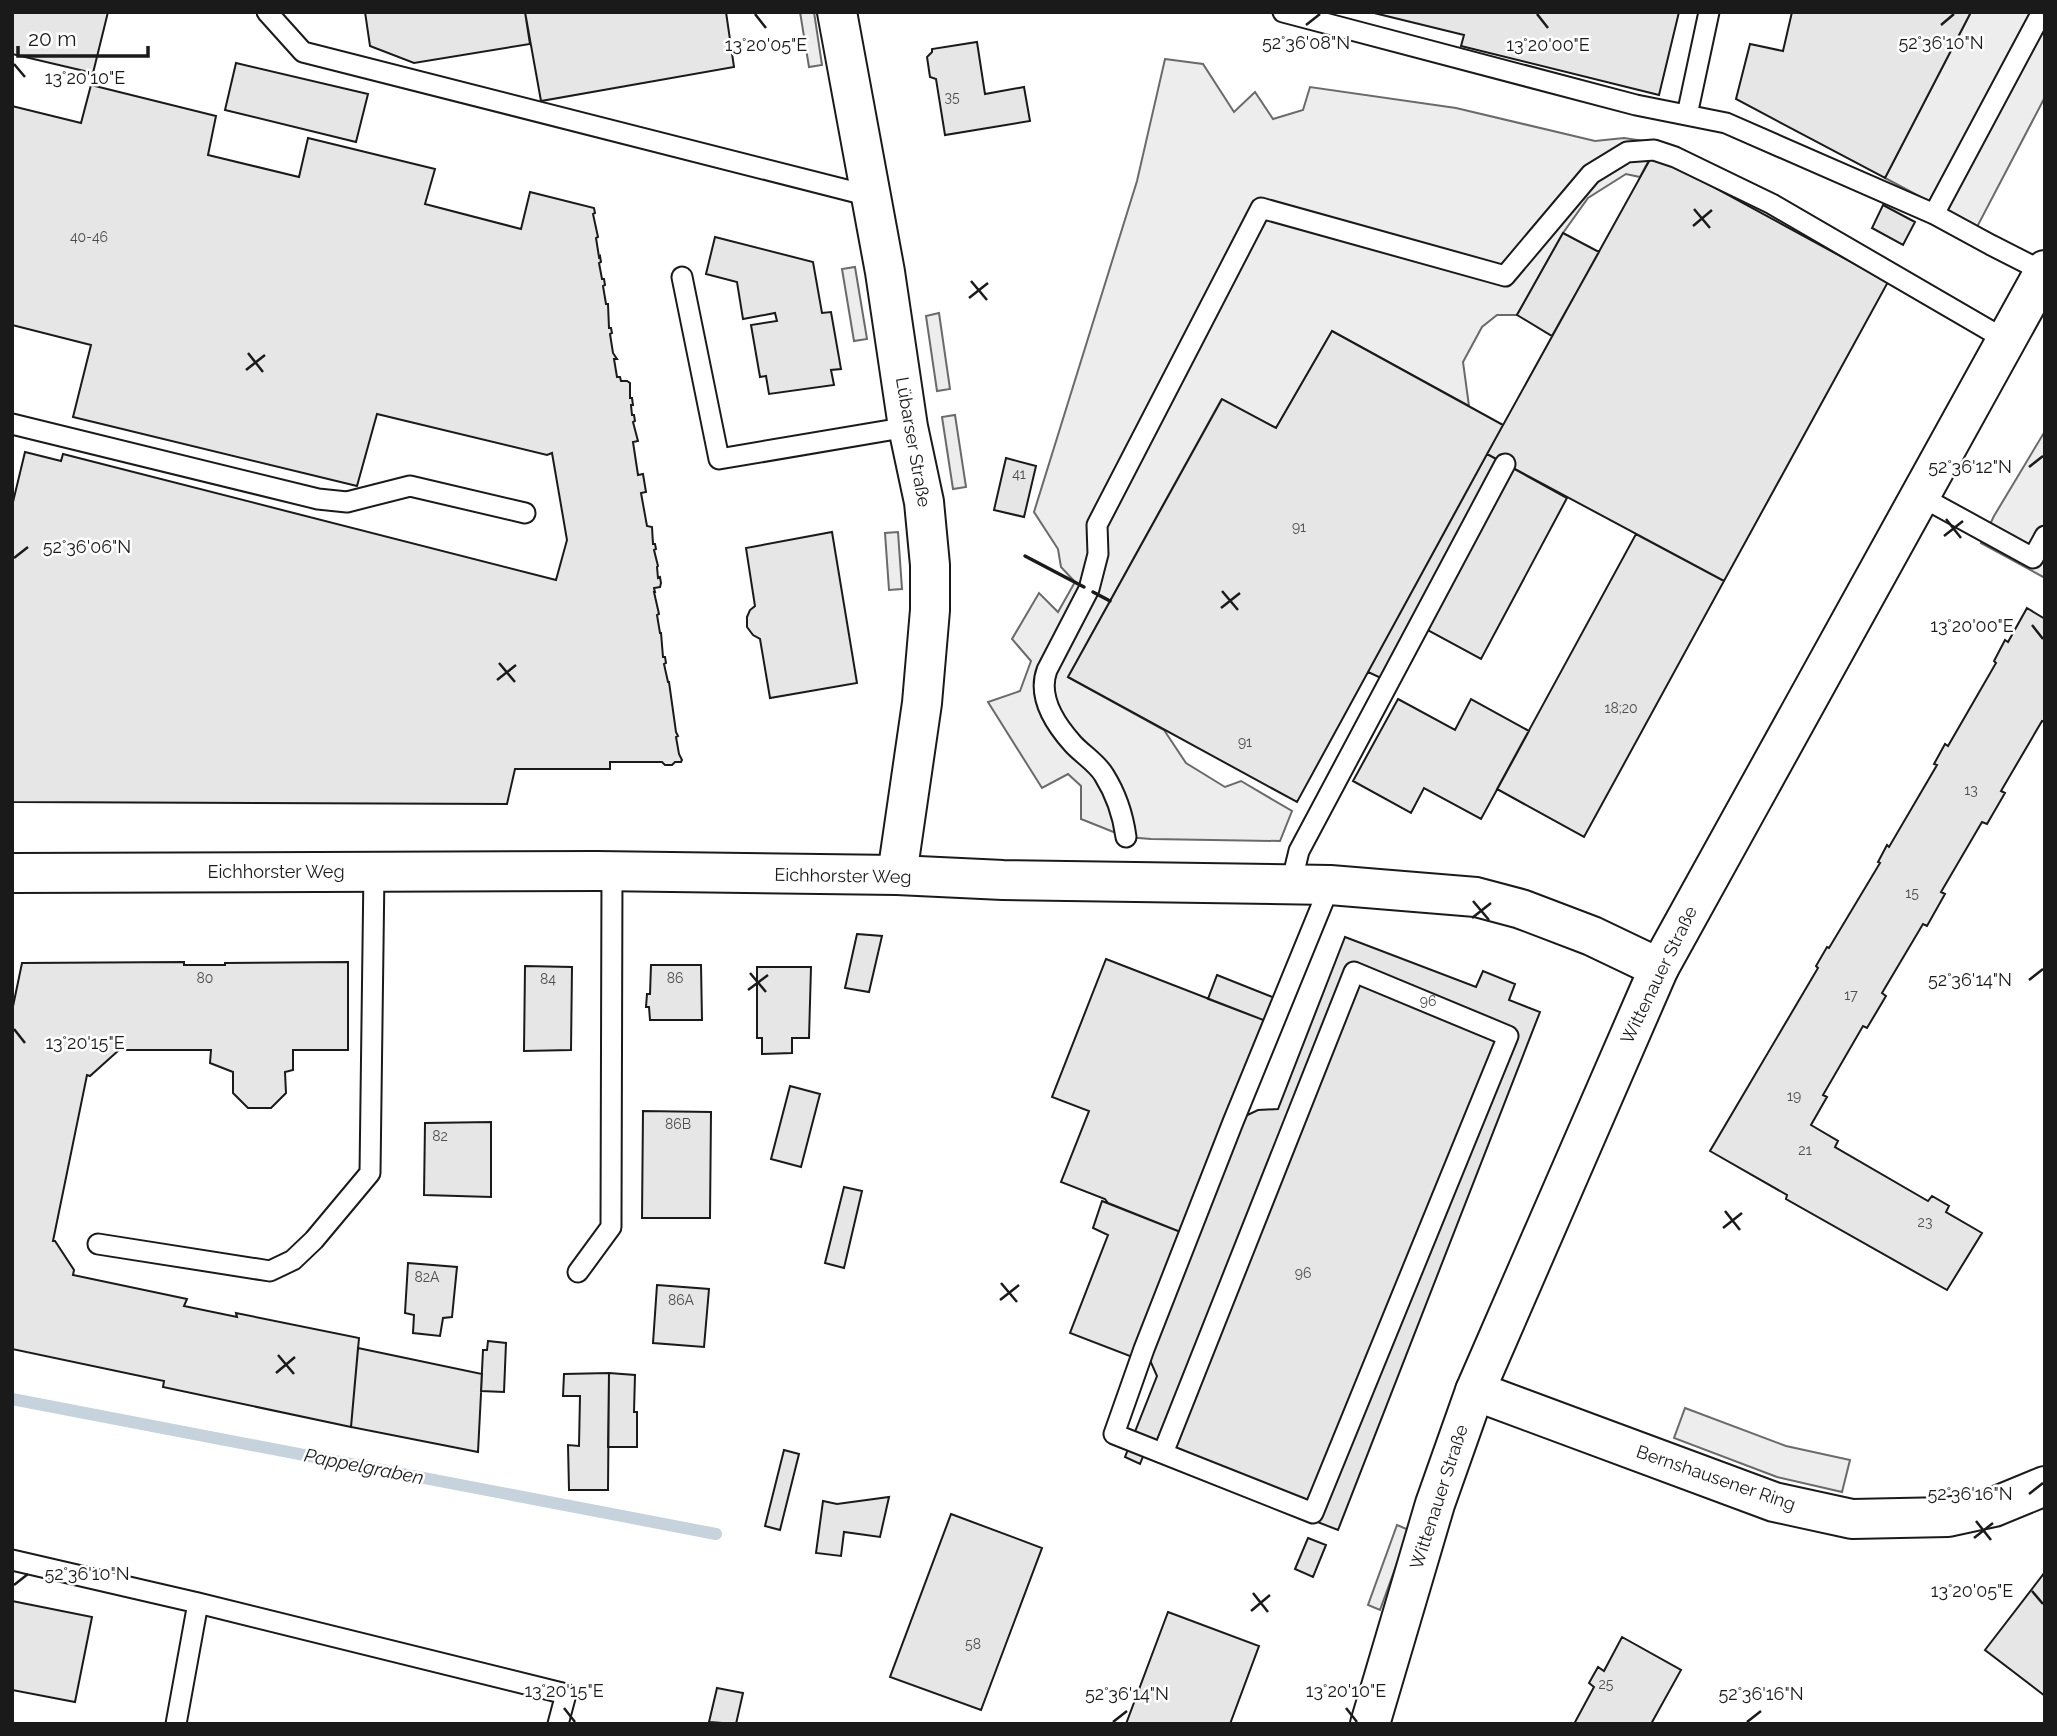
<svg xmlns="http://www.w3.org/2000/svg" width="2057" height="1736" viewBox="0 0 2057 1736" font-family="Raleway,sans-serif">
  <rect width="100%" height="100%" fill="#fff"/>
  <path fill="#ededed" stroke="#6a6a6a" stroke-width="2" d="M800 12H814L822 65 809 67Z
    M1971 12H2045V97L1977 227 1885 178Z
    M1165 59 1203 64 1234 112 1255 92 1273 119 1303 110 1310 87 1456 108 1595 141 1624 138 1658 143 1640 177 1626 174 1588 198 1563 233 1517 315H1497L1482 327 1463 362 1469 406 1332 331 1276 428 1221 400 1068 677 1164 730 1186 763 1225 787 1241 781 1292 811 1280 841 1151 839 1126 837 1081 819V786L1068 774 1042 788 988 702 1020 691 1031 661 1012 639 1039 593 1058 612 1075 582 1061 567 1058 549 1034 512 1137 181Z
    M855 267 867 339 854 341 842 269Z
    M939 313 950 389 937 391 926 316Z
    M955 415 966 487 953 489 942 417Z
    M2045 431V578L1981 543 1994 516Z
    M898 532 902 589 889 590 885 533Z
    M1685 1408 1786 1446 1850 1460 1842 1492 1777 1477 1674 1438Z
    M1397 1525 1409 1530 1380 1610 1368 1605Z"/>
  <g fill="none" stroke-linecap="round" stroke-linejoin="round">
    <path stroke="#c6d2dc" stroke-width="12" d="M12 1399 716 1534"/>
  </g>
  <path fill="#e6e6e6" stroke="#1a1a1a" stroke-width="2" d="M12 12H108L93 73 12 54Z
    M365 12H525L530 44 414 63 370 46Z
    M525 12H726L734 67 541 101Z
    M1370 12H1679L1659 95 1461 46 1464 35Z
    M1792 12H1971L1885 178 1736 99 1750 44 1783 51Z
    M977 42 985 94 1024 87 1030 121 945 135 936 79 930 77 927 57 932 52V49Z
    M236 63 368 94 356 142 225 110Z
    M91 85 216 116 208 155 299 177 308 138 435 169 425 204 521 229 530 192 594 208 595 213 593 214 598 237 596 238 599 257 600 256 601 262 599 263 602 279H604L605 285 603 286 606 304H608L609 328H611L612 333 610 334 613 353 617 359H614L617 377H620L621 381H627L630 383V398H632L633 405H631L632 415H634L635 421 633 422 638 441 633 442 638 475 643 474 646 492 641 493 647 526 652 527 653 544H655L656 549 654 550 658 566 657 567 658 578 660 577 661 583 660 587 654 588 655 592H654L659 614 657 615 660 633H661L663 657H665L666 663 664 664 668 682H669L676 732 678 736 676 737 679 754 682 760 681 762H675L672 765H665L662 762H610V769H515L507 804 12 802V506L25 452 61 461 63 454 556 580 567 540 552 453 547 455 377 414 357 486 73 417 91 345 12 325V106L81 123Z
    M1653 154 1888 282 1724 581 1487 454Z
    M1883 205 1915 222 1903 245 1872 228Z
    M1563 233 1599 252 1552 336 1517 315Z
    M715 237 813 262 822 313 831 312 841 369 831 370 834 385 769 394 766 376 760 377 751 325 777 321 775 313 743 319 737 282 706 274Z
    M1332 331 1503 425 1297 802 1068 677 1222 399 1276 428Z
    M1487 454 1567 498 1481 659 1413 622 1383 679 1368 672Z
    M1006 458 1036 466 1024 517 994 510Z
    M832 532 857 683 770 698 760 639 753 635 747 627V617L750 610 755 606 746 548Z
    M1636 534 1724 581 1584 837 1497 789Z
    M2027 608 2045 619V722L2042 721 2001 791 2005 793 1987 824 1982 822 1941 892 1945 894 1927 926 1923 924 1882 993 1886 996 1867 1028 1863 1026 1823 1095 1827 1097 1811 1125 1838 1141 1835 1147 1928 1201 1932 1196 1949 1206 1946 1212 1982 1233 1947 1290 1786 1199 1787 1195 1710 1151 1818 968 1816 966 1827 947 1829 948 1880 863 1878 862 1887 845 1889 847 1937 765 1934 764 1945 744 1948 746 1996 663 1994 661 2005 640 2008 642Z
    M1398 699 1455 730 1471 699 1529 731 1481 819 1424 788 1411 813 1353 781Z
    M857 934 882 936 869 992 845 988Z
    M1345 937 1476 987 1483 971 1515 984 1509 1000 1540 1012 1338 1530 1144 1454 1140 1464 1125 1457 1157 1376 1149 1358 1241 1118 1258 1110 1278 1109Z
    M1106 959 1266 1021 1183 1233 1108 1203 1105 1199 1061 1182 1089 1111 1052 1097Z
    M184 962V965H225V963L348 962V1050H293V1070L285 1072 286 1093 271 1108H248L233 1093V1072L210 1063 211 1050H119L90 1076 87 1075 53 1241H55L74 1270 73 1275 187 1299 184 1306 237 1317 236 1313 359 1338 351 1427 163 1387 164 1381 12 1349V1011L22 963Z
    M651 965H701L702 1020H650L649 1007H646L647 994H650Z
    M525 966 572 967 571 1050 524 1051Z
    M757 967H811L809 1038H792V1053L762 1054V1038H757Z
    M1217 975 1275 998 1266 1021 1208 999Z
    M790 1086 820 1094 801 1167 771 1159Z
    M643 1111 711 1112 710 1218H642Z
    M491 1122V1197L424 1195 425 1123Z
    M844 1187 862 1191 844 1268 825 1263Z
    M1102 1201 1183 1233 1135 1358 1070 1333 1108 1235 1093 1228Z
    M408 1263 457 1267 452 1317 443 1318 440 1336 413 1333 414 1315 405 1313Z
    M657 1285 709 1289 704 1347 653 1343Z
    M488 1341 506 1343 504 1392 481 1391 483 1350H487Z
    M358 1348 482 1374 478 1452 351 1427Z
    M609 1373 608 1490H569L568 1445 579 1446 580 1396H563L564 1374Z
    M609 1373 635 1375 634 1412H637V1447H608Z
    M784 1450 799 1454 780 1530 765 1526Z
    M889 1497 880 1537 844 1532 841 1556 816 1553 823 1501 837 1504Z
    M951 1514 1042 1548 981 1710 890 1677Z
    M1308 1538 1326 1545 1313 1577 1295 1569Z
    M2045 1572V1696L1985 1650Z
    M12 1601 92 1617 75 1702 12 1690Z
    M1168 1612 1259 1646 1230 1724H1126Z
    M1622 1637 1681 1670 1651 1724H1574L1594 1687 1589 1683 1598 1667 1604 1671Z
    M717 1688 743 1693 736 1724 709 1722Z"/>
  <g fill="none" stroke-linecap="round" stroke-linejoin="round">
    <defs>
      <path id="service" d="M267 12 303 52 870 196
        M1283 12 1636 105 1726 123 1934 214 1991 245 2044 272
        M1687 115 1709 12
        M1934 214 2042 12
        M682 277 719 459 908 427
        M12 424 318 499 347 502 410 486 525 513
        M1920 496 2033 558 2045 536
        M1126 837C1123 815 1116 794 1104 775 1097 763 1082 754 1073 744 1055 724 1037 697 1047 670L1089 589 1098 554 1097 525 1261 208 1505 276 1591 174 1627 152 1654 150 1675 157 1772 204 2006 340
        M1291 884 1299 851 1505 464
        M98 1244 270 1271 293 1260 314 1240 370 1173 374 871
        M578 1272 611 1227 612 872
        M1163 1453 1354 972 1508 1036 1313 1513 1114 1434 1144 1349 1233 1122 1330 885
        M12 1560 198 1603 566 1694 558 1724
        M176 1724 198 1603"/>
      <path id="minor" d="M837 12 885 272 908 427 924 502 930 565V610L922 703 897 875
        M1475 1391 1774 1502 1852 1519 1948 1517 1994 1507 2045 1486"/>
      <path id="tertiary" d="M1370 1724 1435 1504 1475 1391 1659 968"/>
      <path id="secondary" d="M12 873 597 871 897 875 1003 880 1330 885 1476 897 1521 909 1592 936 1659 968 2045 270"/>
    </defs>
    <use href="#service" stroke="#1a1a1a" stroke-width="23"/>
    <use href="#minor" stroke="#1a1a1a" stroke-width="42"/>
    <use href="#tertiary" stroke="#1a1a1a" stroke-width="42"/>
    <use href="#secondary" stroke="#1a1a1a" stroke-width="42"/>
    <use href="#service" stroke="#fff" stroke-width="19"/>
    <use href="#minor" stroke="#fff" stroke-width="38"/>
    <use href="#tertiary" stroke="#fff" stroke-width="38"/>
    <use href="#secondary" stroke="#fff" stroke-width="38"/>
    <path stroke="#1a1a1a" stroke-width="3.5" d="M1025 556 1084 587
      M1093 592 1110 601"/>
  </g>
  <path fill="none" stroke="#1a1a1a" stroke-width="2.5" d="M755 14 766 28M1537 14 1548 28M1306 25 1320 14M1941 25 1954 14M14 64 25 77M1694 209 1710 228M1693 226 1712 210M971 281 987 300M969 298 988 283M248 353 263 372M246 370 265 355M2029 467 2043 456M1946 519 1961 538M1944 536 1963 521M14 558 28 547M1222 591 1238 610M1221 608 1240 593M2032 625 2043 639M499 663 515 682M497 680 516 665M1473 901 1489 920M1472 918 1491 903M750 973 766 992M2029 980 2043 969M748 990 768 975M14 1029 25 1043M1725 1211 1740 1230M1723 1228 1742 1213M1001 1283 1017 1302M1000 1300 1019 1285M278 1355 294 1374M276 1373 295 1357M2029 1494 2043 1483M1976 1521 1991 1540M1974 1538 1993 1523M14 1585 28 1574M2032 1591 2043 1604M1253 1593 1268 1612M1251 1611 1270 1595M564 1708 575 1722M1346 1708 1357 1722M1113 1722 1127 1711M1747 1722 1761 1711"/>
  <g text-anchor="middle" stroke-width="5" stroke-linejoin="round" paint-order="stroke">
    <g font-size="14" fill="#4d4d4d">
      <text x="952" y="102">35</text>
      <text x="89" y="242">40-46</text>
      <text x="1019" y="479">41</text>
      <text x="1299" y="532">91</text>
      <text x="1621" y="713">18;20</text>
      <text x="1245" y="747">91</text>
      <text x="1971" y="795">13</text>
      <text x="1912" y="898">15</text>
      <text x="205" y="983">80</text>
      <text x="675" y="983">86</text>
      <text x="548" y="984">84</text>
      <text x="1851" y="1000">17</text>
      <text x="1428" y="1006">96</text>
      <text x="1794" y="1101">19</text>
      <text x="678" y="1129">86B</text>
      <text x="440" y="1141">82</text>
      <text x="1805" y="1155">21</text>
      <text x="1925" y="1227">23</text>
      <text x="1303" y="1278">96</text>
      <text x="427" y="1282">82A</text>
      <text x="681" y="1305">86A</text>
      <text x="973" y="1649">58</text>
      <text x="1606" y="1689">25</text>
    </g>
    <g font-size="18" fill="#1a1a1a" stroke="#fff">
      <text transform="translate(913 442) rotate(80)" y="6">Lübarser Straße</text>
      <text x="276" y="878">Eichhorster Weg</text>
      <text transform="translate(843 876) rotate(1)" y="6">Eichhorster Weg</text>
      <text transform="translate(1659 975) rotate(-64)" y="6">Wittenauer Straße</text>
      <text transform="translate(1716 1478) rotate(19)" y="6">Bernshausener Ring</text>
      <text transform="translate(1439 1497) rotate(-72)" y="6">Wittenauer Straße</text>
    </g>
    <g font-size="19" font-style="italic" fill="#1a1a1a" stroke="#fff">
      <text transform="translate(364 1466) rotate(11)" y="7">Pappelgraben</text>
    </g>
  </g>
  <g font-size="18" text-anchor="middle" fill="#1a1a1a" stroke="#fff" stroke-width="5" stroke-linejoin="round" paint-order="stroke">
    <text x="1306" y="49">52°36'08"N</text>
    <text x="1941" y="49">52°36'10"N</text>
    <text x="766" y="51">13°20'05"E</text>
    <text x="1548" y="51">13°20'00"E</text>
    <text x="85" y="84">13°20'10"E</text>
    <text x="1970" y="473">52°36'12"N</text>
    <text x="87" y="553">52°36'06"N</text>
    <text x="1972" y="632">13°20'00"E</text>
    <text x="1970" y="986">52°36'14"N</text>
    <text x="85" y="1049">13°20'15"E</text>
    <text x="1970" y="1500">52°36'16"N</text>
    <text x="87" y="1580">52°36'10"N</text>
    <text x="1972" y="1597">13°20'05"E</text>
    <text x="564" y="1697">13°20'15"E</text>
    <text x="1346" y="1697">13°20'10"E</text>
    <text x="1127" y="1700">52°36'14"N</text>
    <text x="1761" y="1700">52°36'16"N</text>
  </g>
  <rect width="2057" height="1736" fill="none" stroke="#1a1a1a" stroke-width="28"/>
  <path d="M18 46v10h130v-10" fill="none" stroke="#1a1a1a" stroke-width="3.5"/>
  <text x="28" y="46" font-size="21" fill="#1a1a1a" stroke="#ffffff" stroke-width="5" paint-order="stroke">20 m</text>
</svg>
